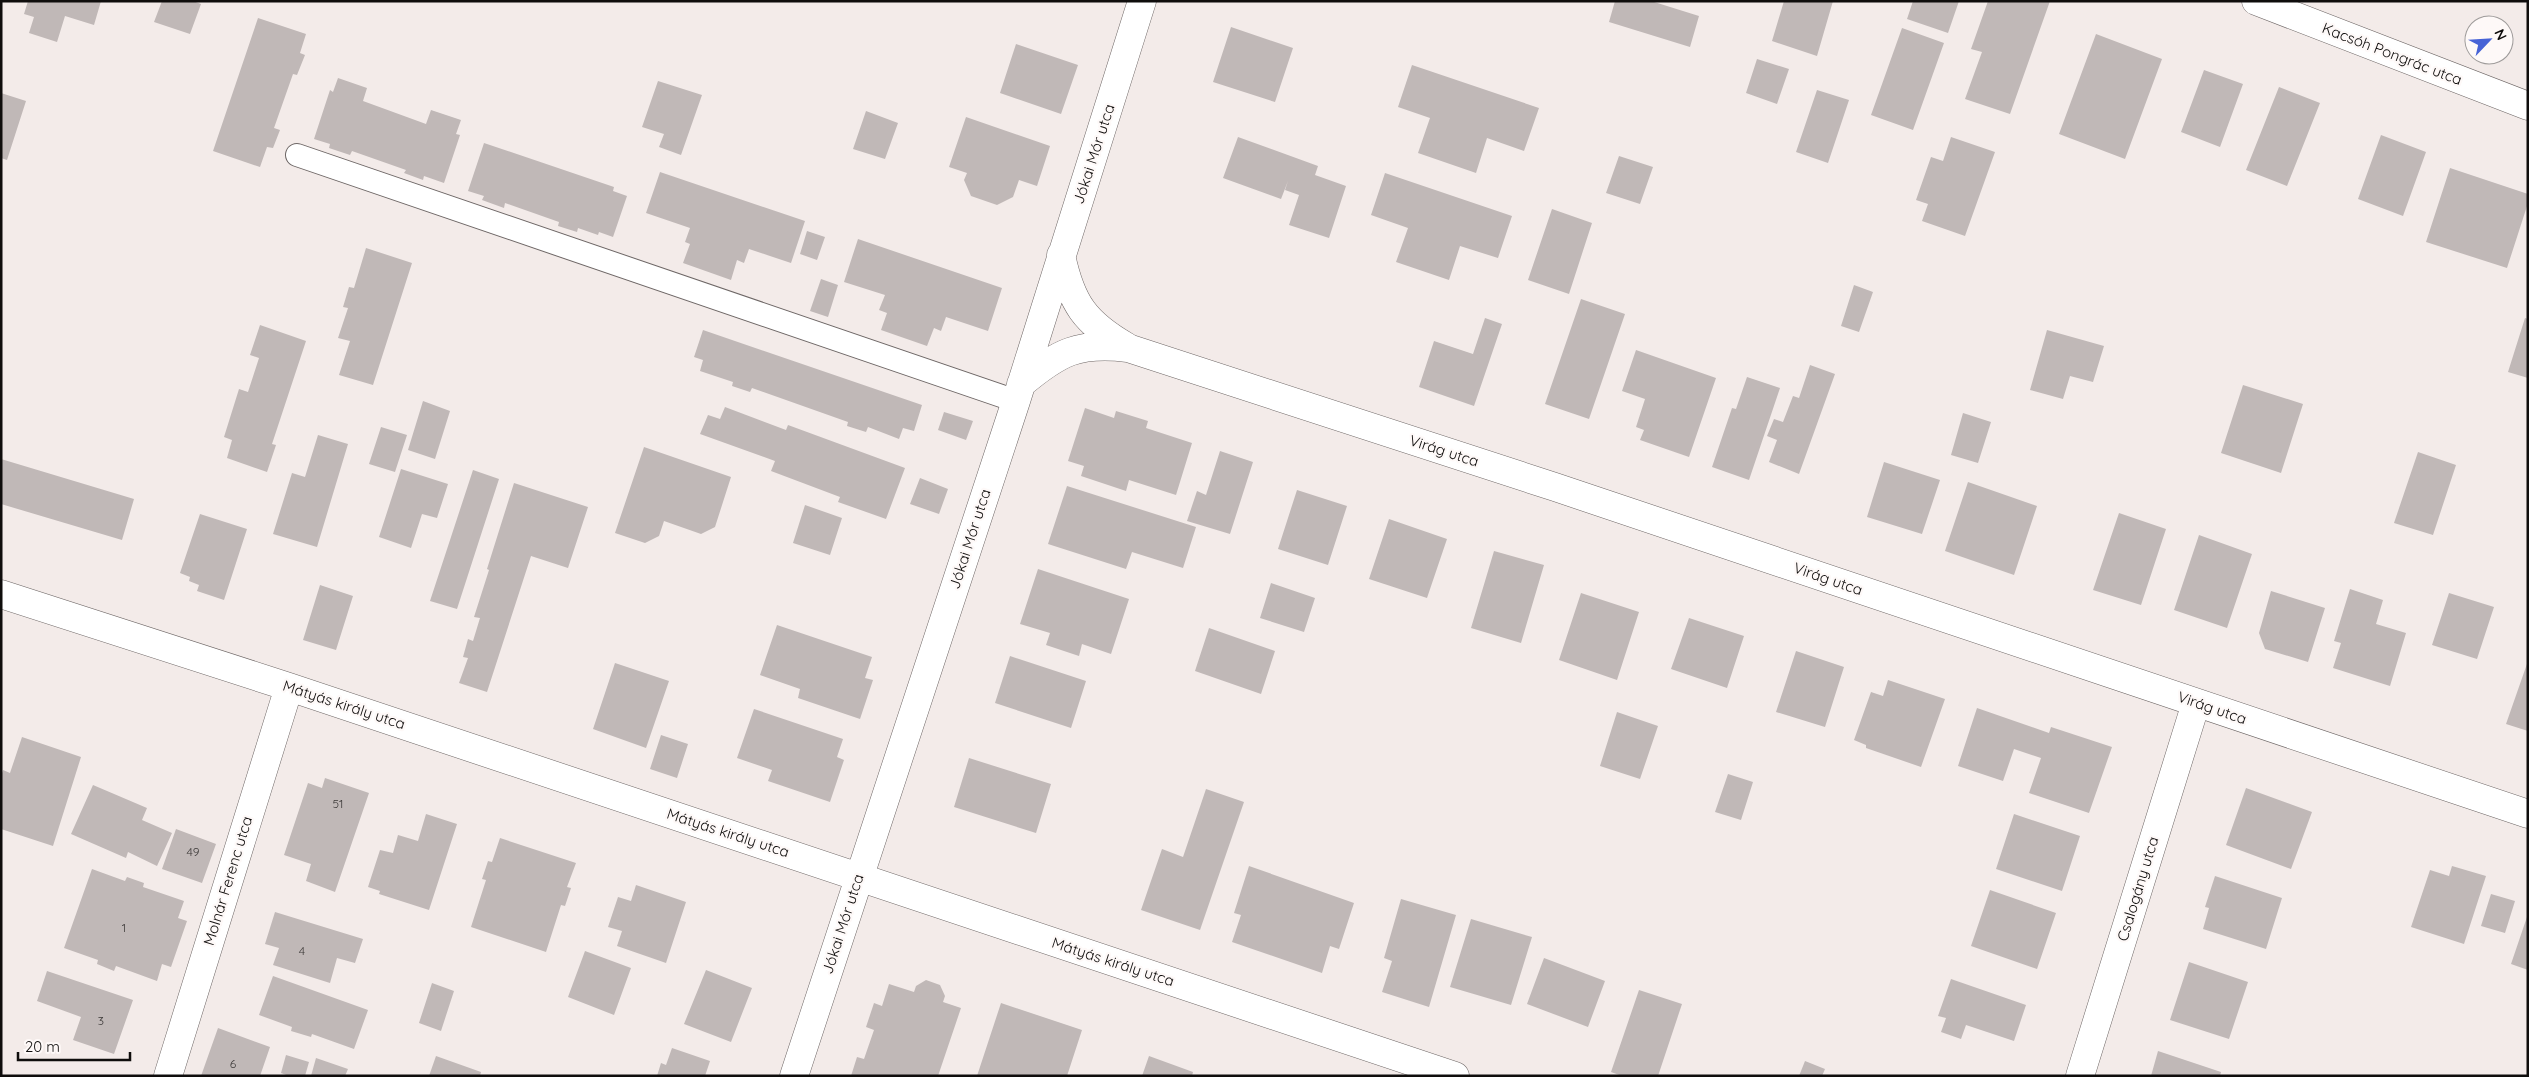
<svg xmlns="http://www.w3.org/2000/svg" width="2529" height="1077" viewBox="0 0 2529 1077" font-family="Quicksand,sans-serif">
  <rect width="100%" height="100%" fill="#f3ebe9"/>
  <path fill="#c0b8b7" d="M28 1H101L94 25 65 16 57 42 29 33 34 17 24 14Z
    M162 1H193L201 4 190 34 154 22Z
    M1615 1H1651L1699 16 1690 47 1609 22Z
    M1784 1H1833L1817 56 1772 41Z
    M1913 1H1959L1948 33 1907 19Z
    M1988 1H2050L2010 114 1965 99 1982 52 1971 49Z
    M258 18 306 34 300 53 305 55 297 75 293 74 274 128 280 130 273 148 267 147 260 167 213 151Z
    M1231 27 1293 48 1275 102 1213 82Z
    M1902 28 1944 43 1913 130 1871 115Z
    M2096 34 2162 59 2125 159 2059 134Z
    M1016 44 1078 65 1061 114 1000 93Z
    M1757 59 1789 69 1777 104 1746 93Z
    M1412 65 1539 108 1524 151 1487 138 1476 173 1418 153 1430 118 1398 107Z
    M2204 70 2243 84 2220 147 2181 132Z
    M338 78 367 88 363 101 426 124 431 110 461 120 456 134 460 135 444 183 424 176 423 180 404 173 406 170 352 151 350 155 329 148 330 144 314 139 330 90 333 92Z
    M658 81 702 95 681 155 659 147 664 134 642 127Z
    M2279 87 2320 103 2287 186 2246 170Z
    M1817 90 1849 100 1828 163 1796 152Z
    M1 93 26 101 7 160 1 158Z
    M866 111 898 123 885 159 853 149Z
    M966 117 1050 146 1037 186 1019 180 1013 197 997 205 971 196 964 180 967 173 949 167Z
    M2381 135 2426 152 2403 216 2358 199Z
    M1238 137 1318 166 1315 175 1346 186 1329 238 1289 225 1299 195 1285 190 1288 181 1281 199 1223 178Z
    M1951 137 1995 152 1965 236 1922 221 1928 204 1916 200 1931 157 1943 161Z
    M484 143 614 187 613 191 627 196 613 237 599 232 598 235 578 228 577 232 558 226 559 222 505 203 504 208 482 200 484 196 468 191Z
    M1619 156 1653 167 1640 204 1606 193Z
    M2450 168 2528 194V203L2507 268 2426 242Z
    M660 172 805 221 791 263 749 249 744 263 737 260 731 280 683 263 690 244 685 242 690 228 646 213Z
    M1385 173 1512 216 1498 258 1460 246 1449 280 1396 262 1408 228 1371 215Z
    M1552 209 1592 223 1569 294 1528 280Z
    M807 231 825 237 817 260 800 254Z
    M858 239 1002 288 988 331 946 317 941 331 934 328 927 346 881 330 887 313 879 310 885 295 844 282Z
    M366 248 412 263 373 385 339 375 350 341 338 338 348 308 343 307 349 287 354 288Z
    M821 279 838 285 828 317 810 311Z
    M1854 285 1873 292 1859 332 1841 326Z
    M1581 299 1625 314 1589 419 1545 404Z
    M1485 318 1502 324 1474 406 1419 387 1434 341 1473 354Z
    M2525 318 2528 319V378L2508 372Z
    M260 325 306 341 272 444 276 445 267 472 227 458 232 440 224 437 239 389 248 392 259 358 250 355Z
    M703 330 922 405 914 431 903 428 899 439 868 427 866 432 847 426 848 422 752 388 750 392 732 386 733 382 700 371 703 360 694 357Z
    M2047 330 2104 346 2093 382 2070 376 2063 399 2030 390Z
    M1636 350 1716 378 1689 457 1640 440 1644 430 1636 427 1645 399 1622 391Z
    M1810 365 1835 374 1799 474 1769 462 1777 440 1767 436 1774 419 1783 422 1793 396 1799 398Z
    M1747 377 1780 388 1749 480 1712 467 1732 408 1736 409Z
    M2243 385 2303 404 2281 473 2221 453Z
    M423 401 450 411 435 459 408 450Z
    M725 407 786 430 788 425 905 468 886 519 838 502 840 497 771 471 775 461 700 434 708 415 720 419Z
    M1085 408 1114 418 1116 411 1148 421 1146 428 1192 443 1176 495 1129 480 1126 491 1081 476 1084 466 1068 461Z
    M944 412 973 421 966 440 938 430Z
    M1963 413 1991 422 1978 463 1951 455Z
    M381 427 407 435 395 472 369 464Z
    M318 435 348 444 317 547 273 534 292 473 305 477Z
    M644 447 731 477 715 527 701 534 664 521 659 536 645 543 615 533Z
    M1220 451 1253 462 1230 534 1187 521 1197 491 1206 495Z
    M2418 452 2456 465 2433 535 2394 523Z
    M1 459 134 499 122 540 1 504Z
    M1884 462 1940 480 1922 534 1867 517Z
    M401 469 448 484 437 518 422 514 411 548 379 537Z
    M473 470 499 479 457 609 430 601Z
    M920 478 948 489 939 514 910 504Z
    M1968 482 2037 506 2014 575 1945 551Z
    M514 483 588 507 568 568 531 556 487 692 459 683 468 658 463 657 468 639 473 641 480 618 474 617 489 570 487 569Z
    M1067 486 1196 527 1183 568 1132 552 1126 569 1048 544Z
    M1297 490 1347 506 1328 565 1278 549Z
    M805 505 842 518 830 555 793 543Z
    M2119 513 2166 529 2141 605 2093 590Z
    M200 514 247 529 224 600 197 591 199 585 189 581 190 577 180 573Z
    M1389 519 1447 539 1427 598 1369 579Z
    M2199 535 2252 554 2227 628 2174 610Z
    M1494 551 1544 565 1521 643 1471 628Z
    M1038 569 1129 599 1111 654 1082 644 1079 656 1046 645 1050 633 1020 624Z
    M1271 583 1315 598 1304 632 1260 618Z
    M320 585 353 596 336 650 303 640Z
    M2350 589 2383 600 2376 624 2406 633 2390 686 2333 668 2341 643 2334 641Z
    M2271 591 2325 608 2308 662 2265 649 2259 633Z
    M1581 593 1639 612 1617 680 1559 660Z
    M2449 593 2494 607 2477 659 2432 645Z
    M1689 618 1744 636 1727 688 1671 669Z
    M777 625 872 657 865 678 873 680 860 719 798 698 800 689 760 675Z
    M1209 628 1275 651 1261 694 1195 671Z
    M1796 651 1844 667 1825 727 1776 712Z
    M1010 656 1086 681 1071 728 995 703Z
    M2528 661V731L2506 724Z
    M615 663 669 681 646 748 593 729Z
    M1888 680 1945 699 1921 767 1866 748V745L1854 740 1871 692 1883 696Z
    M1977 708 2049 733 2051 727 2112 747 2089 813 2029 793 2041 758 2014 749 2003 781 1958 766Z
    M754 709 843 739 837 757 844 760 830 802 768 781 772 770 737 758Z
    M1617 712 1658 726 1640 779 1600 766Z
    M661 735 688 744 677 778 650 769Z
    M22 737 81 757 53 846 1 829V776L3 770 10 773Z
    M969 758 1051 784 1036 833 954 807Z
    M1728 774 1753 782 1741 820 1715 812Z
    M325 778 369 793 335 892 306 881 311 864 284 855 308 783 322 788Z
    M93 785 147 808 142 820 172 833 157 866 128 852 126 858 71 834Z
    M2246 788 2312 812 2291 869 2226 845Z
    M1206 789 1244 802 1200 930 1141 910 1162 849 1183 857Z
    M426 814 457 824 429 910 379 894 380 891 368 887 380 850 393 853 398 835 418 841Z
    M2014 814 2080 836 2062 891 1996 869Z
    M176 829 216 844 202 883 162 869Z
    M500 838 576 863 567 887 571 888 565 906 561 905 546 952 471 927 486 880 482 879 488 861 492 862Z
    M1249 866 1354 903 1339 949 1330 946 1322 973 1232 942 1241 915 1234 913Z
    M2452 866 2486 876 2464 944 2411 927 2430 870 2449 876Z
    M92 869 125 881 127 877 144 883 143 887 184 901 178 918 187 921 171 967 162 964 157 981 116 966 114 971 97 964 98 960 64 948Z
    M2215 876 2282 898 2266 949 2203 929 2209 908 2205 907Z
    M636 885 686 902 666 963 617 946 622 931 608 927 618 897 631 901Z
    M1990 890 2056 913 2037 969 1971 946Z
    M2491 894 2515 901 2505 933 2481 926Z
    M1401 899 1456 915 1429 1007 1382 992 1392 961 1384 958Z
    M275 912 363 939 355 963 337 958 330 983 273 965 279 948 265 944Z
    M2528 914V970L2511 964Z
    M1471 919 1532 937 1511 1005 1450 987Z
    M585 951 631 968 614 1015 568 997Z
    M1544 958 1605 981 1588 1027 1527 1004Z
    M2189 962 2248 982 2229 1039 2170 1020Z
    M706 970 752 988 731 1042 684 1024Z
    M47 971 133 1000 114 1054 73 1040 81 1017 37 1001Z
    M273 976 368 1010 354 1049 312 1034 311 1037 291 1031 292 1027 259 1015Z
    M1951 979 2026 1005 2014 1041 1966 1025 1961 1039 1941 1032 1946 1018 1938 1016Z
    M926 980 940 985 945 996 943 1002 961 1008 938 1076H851L857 1057 864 1059 874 1030 866 1027 874 1003 882 1006 889 984 914 992 916 986Z
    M432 983 454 991 441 1031 419 1023Z
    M1639 990 1682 1004 1658 1076H1622L1611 1072Z
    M1001 1003 1082 1030 1067 1076H977Z
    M218 1028 270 1047 260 1076H201Z
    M672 1048 710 1061 705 1076H657L661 1063 666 1065Z
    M2158 1051 2221 1072 2220 1076H2151Z
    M286 1055 309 1062 305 1076H289L281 1073Z
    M436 1056 481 1072 480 1076H429Z
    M1149 1056 1193 1072 1192 1076H1142Z
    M316 1058 348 1069 345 1076H311Z
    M1805 1061 1825 1069 1822 1076H1799Z"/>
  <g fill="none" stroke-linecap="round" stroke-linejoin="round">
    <defs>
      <path id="service" d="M297 155 1016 401"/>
      <path id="minor" d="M2256 1 2528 106
        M1061 255C1071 303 1085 323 1127 347
        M1021 384C1059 352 1078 342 1128 348L1555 487 2528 814
        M1 594 289 687 1455 1076
        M168 1076 289 687
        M794 1076 1016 401 1142 1
        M2080 1076 2196 703"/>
    </defs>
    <use href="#service" stroke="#6e6766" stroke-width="24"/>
    <use href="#minor" stroke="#6e6766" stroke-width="29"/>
    <use href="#service" stroke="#fff" stroke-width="22"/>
    <use href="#minor" stroke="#fff" stroke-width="28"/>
  </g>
  <g text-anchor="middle" stroke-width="4.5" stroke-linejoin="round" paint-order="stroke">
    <g font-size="12" fill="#3b3837">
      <text x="338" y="808">51</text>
      <text x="193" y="856">49</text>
      <text x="124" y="932">1</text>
      <text x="302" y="955">4</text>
      <text x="101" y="1025">3</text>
      <text x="233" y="1068">6</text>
    </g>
    <g font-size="15" fill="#0f0d0c" stroke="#fef9f8">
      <text transform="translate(2392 54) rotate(21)" y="5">Kacsóh Pongrác utca</text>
      <text transform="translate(1094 154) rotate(-72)" y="5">Jókai Mór utca</text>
      <text transform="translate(1444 451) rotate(18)" y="5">Virág utca</text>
      <text transform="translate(970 539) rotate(-72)" y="5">Jókai Mór utca</text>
      <text transform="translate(1828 579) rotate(19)" y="5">Virág utca</text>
      <text transform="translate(344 705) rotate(18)" y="5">Mátyás király utca</text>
      <text transform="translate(2212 708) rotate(19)" y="5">Virág utca</text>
      <text transform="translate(728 833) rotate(18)" y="5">Mátyás király utca</text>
      <text transform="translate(228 881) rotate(-73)" y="5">Molnár Ferenc utca</text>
      <text transform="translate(2138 889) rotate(-73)" y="5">Csalogány utca</text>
      <text transform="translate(843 924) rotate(-72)" y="5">Jókai Mór utca</text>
      <text transform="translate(1113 962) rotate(18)" y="5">Mátyás király utca</text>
    </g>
  </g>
  <rect width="2529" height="1077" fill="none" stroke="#0f0d0c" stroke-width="5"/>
  <g transform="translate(2489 40) rotate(65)"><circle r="24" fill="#fef9f8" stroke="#9e9b9a"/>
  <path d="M0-4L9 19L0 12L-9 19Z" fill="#4763d6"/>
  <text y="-8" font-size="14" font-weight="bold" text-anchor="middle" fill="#0f0d0c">N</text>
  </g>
  <path d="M18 1052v8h112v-8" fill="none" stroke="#0f0d0c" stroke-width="2.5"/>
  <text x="25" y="1052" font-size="15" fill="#0f0d0c" stroke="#fef9f8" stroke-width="4" paint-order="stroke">20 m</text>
</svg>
